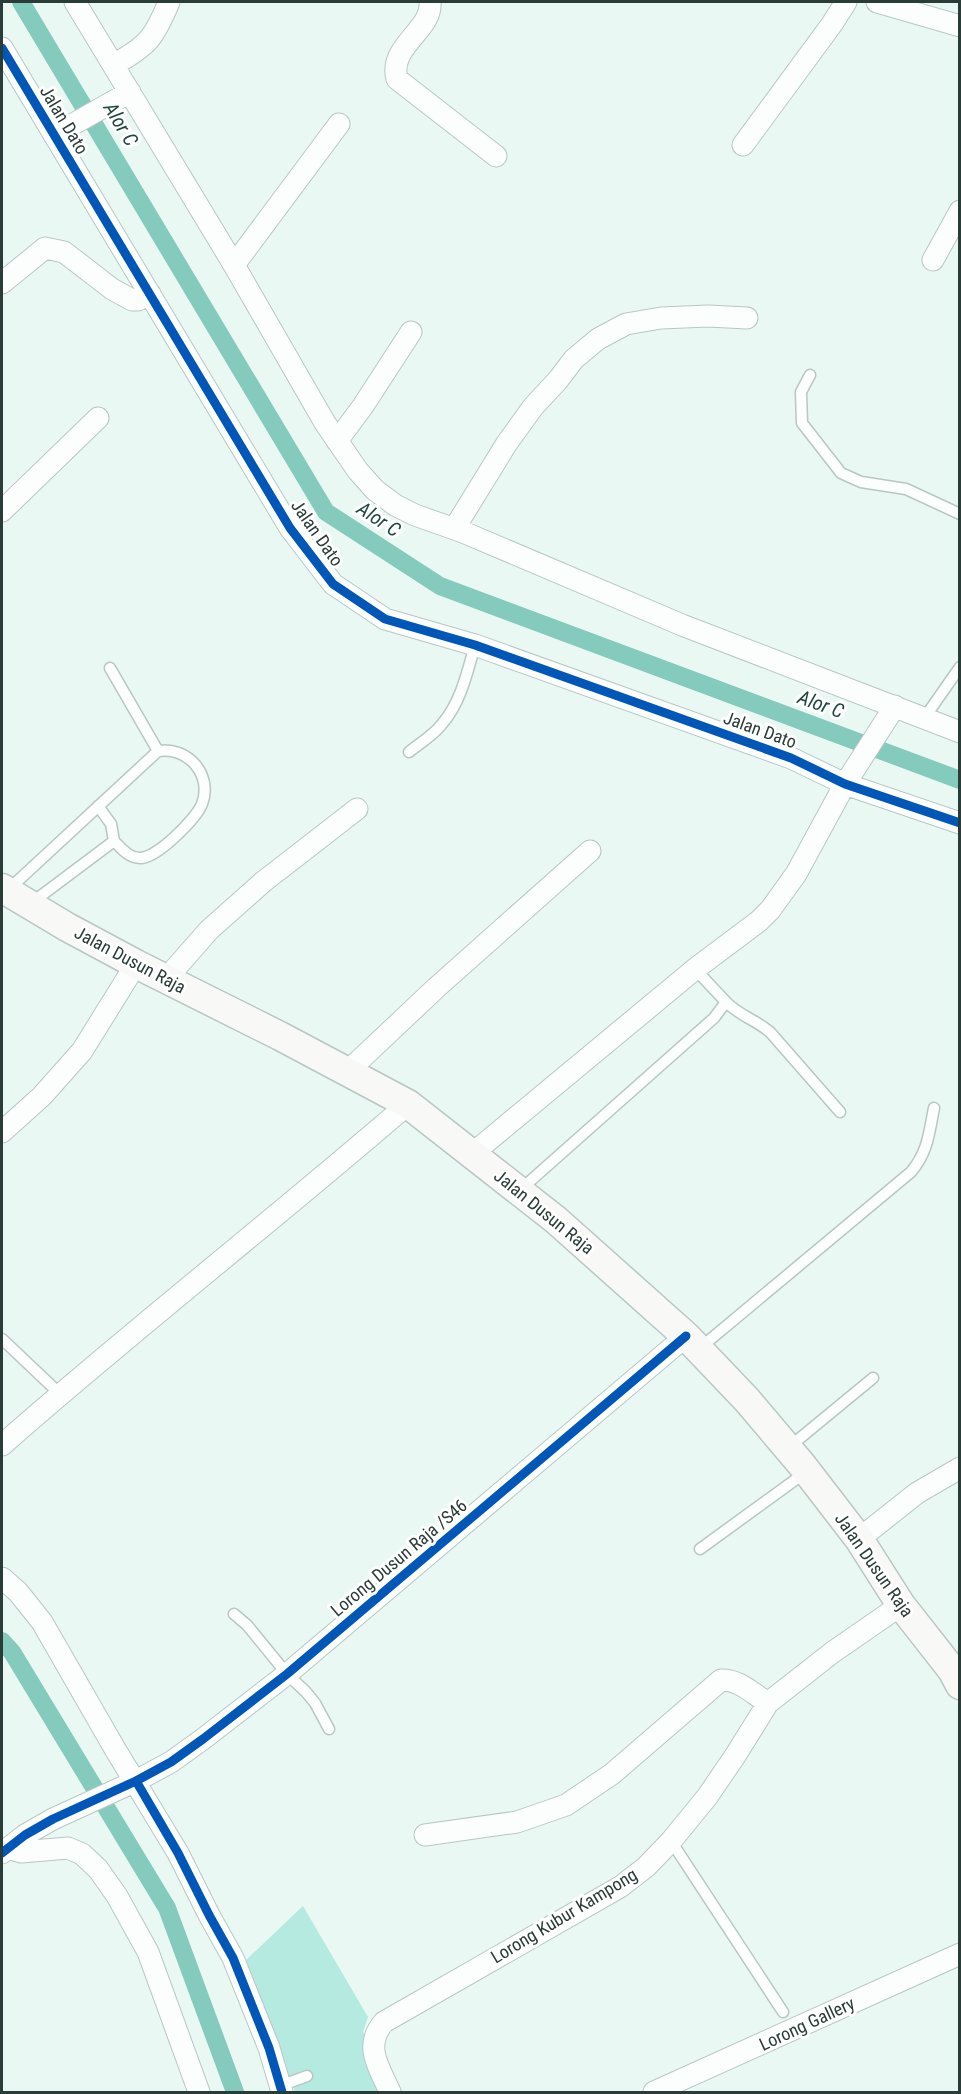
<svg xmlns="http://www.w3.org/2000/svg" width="961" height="2094" viewBox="0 0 961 2094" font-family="'Roboto Condensed',sans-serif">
  <rect width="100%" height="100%" fill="#eaf8f4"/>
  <path fill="#b4eadf" d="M303 1906 368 2017 363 2032 387 2092H295L246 1960Z"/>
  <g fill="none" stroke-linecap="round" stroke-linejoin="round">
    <path stroke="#84cbbd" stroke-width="18" d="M21 2 326 512 440 586 960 780
      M2 1641 12 1652 167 1908 235 2092"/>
    <defs>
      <path id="service" d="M810 375 801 392 802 423 841 473 861 482 906 489 960 514
        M110 668 158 751
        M925 717 960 667
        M409 752C420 743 434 735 442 724 461 702 467 673 475 645
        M98 806 111 824 114 841
        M9 889 158 751C188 746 213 775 202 804 196 819 156 859 140 858 129 858 122 849 114 841L30 904
        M726 1002C740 1016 756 1020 770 1032L840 1112
        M520 1190 714 1018 726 1002 695 969
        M2 1339 60 1394
        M700 1348 911 1172C928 1152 929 1133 934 1108
        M788 1448 873 1378
        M700 1549 806 1472
        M234 1614 247 1625 287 1674 306 1692 315 1703 329 1729
        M671 1841 783 2012
        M280 2086 307 2076"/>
      <path id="minor" d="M75 2 234 265 325 423 358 471 375 490 395 505 415 515 463 532 682 625 960 732
        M430 2C433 30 388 46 397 79L496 156
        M877 2 960 26
        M2 48 290 528 333 584 385 619 475 645 791 758 845 784 960 823
        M113 65C148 46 154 38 169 2
        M54 135 130 92
        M743 145 832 24 846 2
        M933 260 960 211
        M234 265 339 124
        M2 283 45 248 64 252 112 289 132 300H138L150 294
        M337 441 363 406 411 332
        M2 511 98 418
        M454 529 507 443 533 407 558 380 574 359 598 339 626 324 661 318 708 316 747 318
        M166 979 209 930 263 882 357 809
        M347 1072 436 988 590 851
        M2 1132 42 1096 82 1051 136 964
        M472 1154 695 969 759 921 770 910 796 874 845 784 895 706
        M2 1445C135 1328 274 1220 408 1104
        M859 1539 917 1493 960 1468
        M2 1578 18 1592 42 1622 115 1749 178 1853 209 1915 233 1958 269 2048 282 2092
        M425 1835 517 1822 566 1805 612 1774 721 1680C739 1679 753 1694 768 1703
        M8 1848 21 1852 68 1848 82 1854 98 1869 117 1896 148 1952 199 2092
        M2 1853 25 1835 53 1819 136 1781 171 1762 203 1739 287 1674 686 1336
        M390 2092C379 2067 363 2046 384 2022L620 1887 646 1867 671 1841 707 1797 735 1756 768 1703 833 1652 901 1605
        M654 2092 960 1954"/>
      <path id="secondary" d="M2 888 67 927 136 964 280 1036 408 1104 556 1220 686 1336 747 1400 802 1465 859 1539 901 1605 952 1670 960 1685"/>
    </defs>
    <use href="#service" stroke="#b8c7c4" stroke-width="13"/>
    <use href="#minor" stroke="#b8c7c4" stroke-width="23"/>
    <use href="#secondary" stroke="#b8c7c4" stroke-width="31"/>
    <use href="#service" stroke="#fcfefd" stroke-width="10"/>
    <use href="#minor" stroke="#fcfefd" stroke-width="21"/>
    <use href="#secondary" stroke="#f8f8f7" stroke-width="28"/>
    <defs>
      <path id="cycleway" d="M2 48 290 528 333 584 385 619 475 645 791 758 845 784 960 823
        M136 1781 178 1853 209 1915 233 1958 269 2048 282 2092
        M2 1853 25 1835 53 1819 136 1781 171 1762 203 1739 287 1674 686 1336"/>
    </defs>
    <use href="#cycleway" stroke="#fff" stroke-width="13"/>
    <use href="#cycleway" stroke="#0057b8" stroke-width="9"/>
  </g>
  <g text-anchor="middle" stroke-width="6" stroke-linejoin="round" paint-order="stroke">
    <g font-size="18" fill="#2a3c38" stroke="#fff">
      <text transform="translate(64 120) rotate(59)" y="6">Jalan Dato</text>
      <text transform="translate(317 533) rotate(55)" y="6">Jalan Dato</text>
      <text transform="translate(760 730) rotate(20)" y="6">Jalan Dato</text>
      <text transform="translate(130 960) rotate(28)" y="6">Jalan Dusun Raja</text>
      <text transform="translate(544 1212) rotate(39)" y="6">Jalan Dusun Raja</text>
      <text transform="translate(399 1558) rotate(-40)" y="6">Lorong Dusun Raja /S46</text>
      <text transform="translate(874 1565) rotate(55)" y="6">Jalan Dusun Raja</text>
      <text transform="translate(564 1916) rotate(-31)" y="6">Lorong Kubur Kampong</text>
      <text transform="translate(807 2024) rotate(-25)" y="6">Lorong Gallery</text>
    </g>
    <g font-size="20" font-style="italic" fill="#1d4840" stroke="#fff">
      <text transform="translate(121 124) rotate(59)" y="7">Alor C</text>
      <text transform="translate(379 519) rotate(33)" y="7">Alor C</text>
      <text transform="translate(821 704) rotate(20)" y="7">Alor C</text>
    </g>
  </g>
  <rect width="961" height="2094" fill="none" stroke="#2a3c38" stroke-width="6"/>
</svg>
